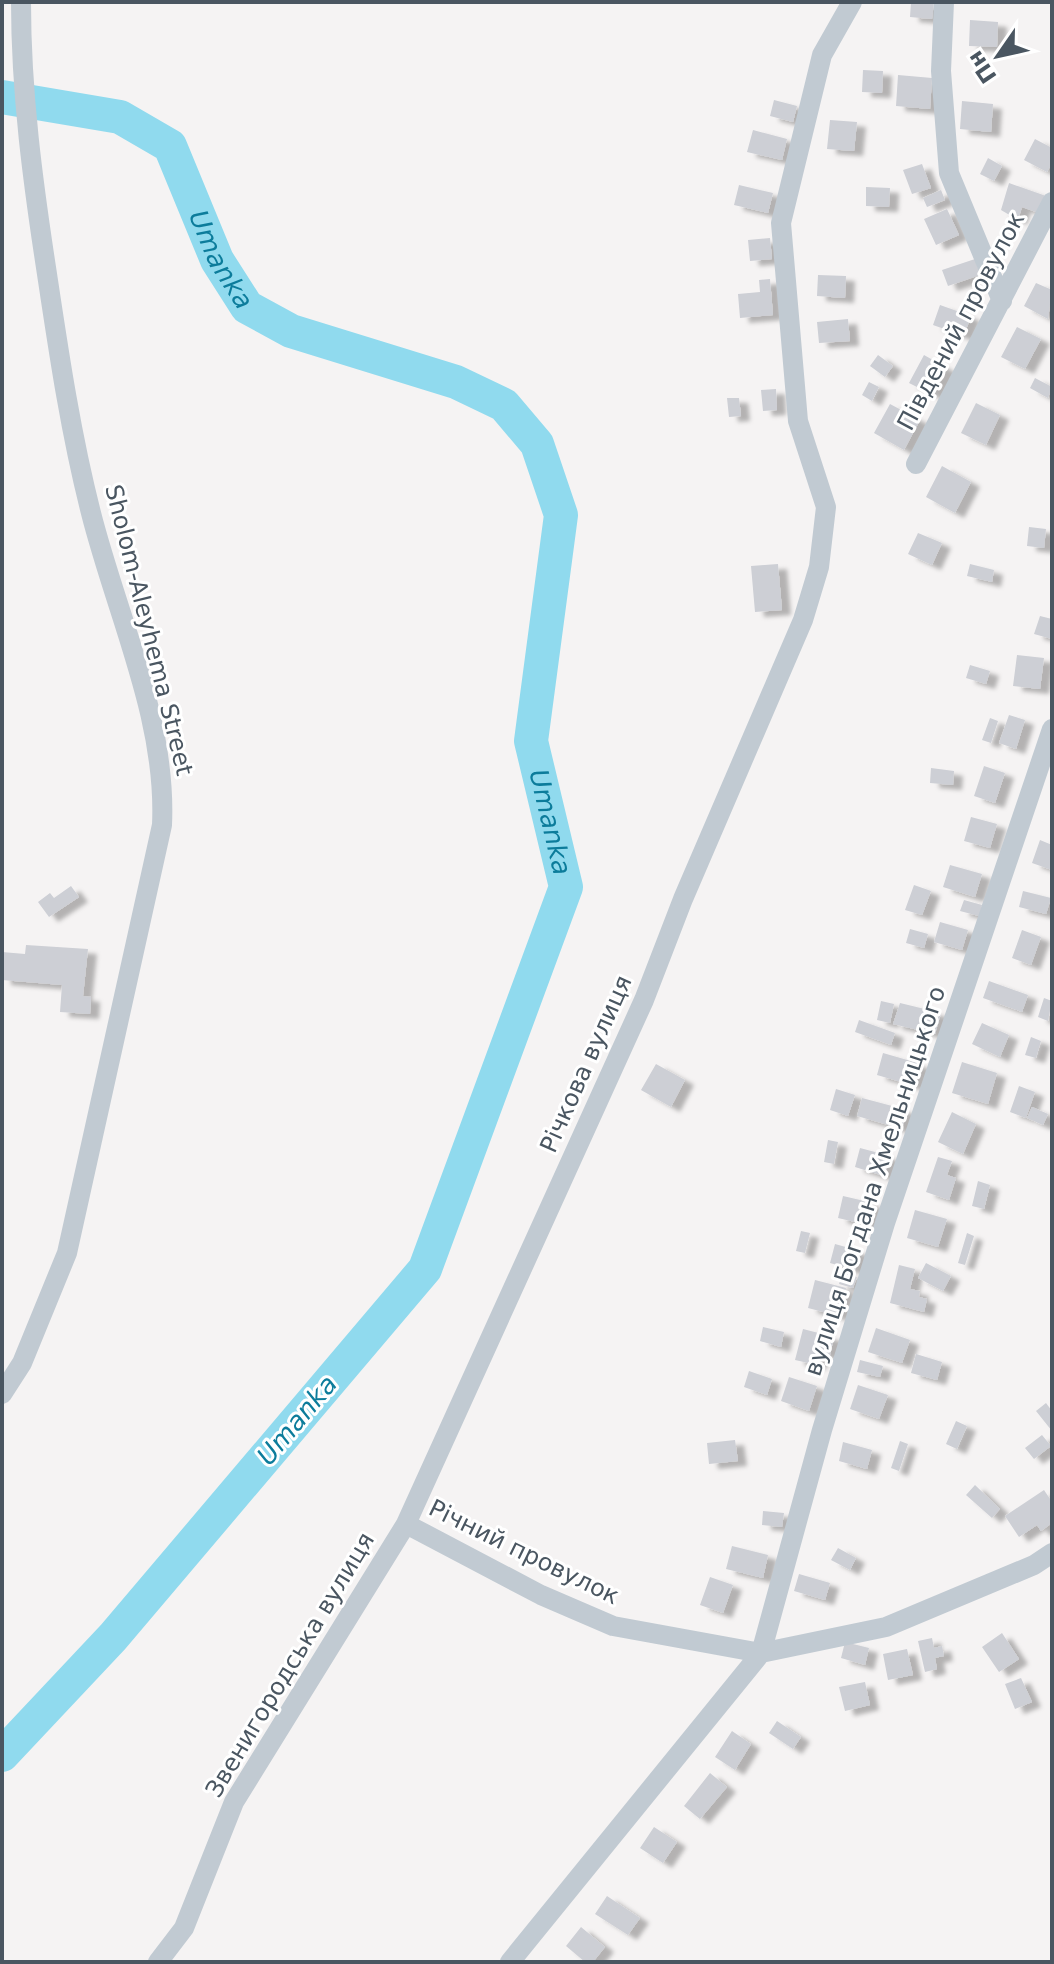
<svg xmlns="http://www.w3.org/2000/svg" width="1054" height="1964" viewBox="0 0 1054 1964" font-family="'DejaVu Sans',sans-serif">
  <defs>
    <filter id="shadow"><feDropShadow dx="9" dy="5" stdDeviation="2" flood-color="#0004"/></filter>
  </defs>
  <rect width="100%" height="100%" fill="#f5f3f3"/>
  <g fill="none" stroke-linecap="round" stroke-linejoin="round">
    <path stroke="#90daee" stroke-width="34" id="s1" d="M2 97 120 117 170 146 217 260 247 307 291 331 456 382 504 405 537 444 561 515 531 741 566 887 425 1269 113 1637 2 1755"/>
  </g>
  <path fill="#cdcfd5" filter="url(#shadow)" d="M911 2H934L932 19 910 17Z
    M970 20 998 22 997 47 969 46Z
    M863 70 883 71 882 93 862 92Z
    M898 75 932 78 930 109 896 106Z
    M774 100 797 106 793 122 770 116Z
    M962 101 993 104 991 132 960 129Z
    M830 120 857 122 854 151 827 149Z
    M753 130 787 139 782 160 747 152Z
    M1035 139 1052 148V163L1047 172 1024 160Z
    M988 158 1002 166 994 181 980 174Z
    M922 164 931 188 912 194 903 170Z
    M1009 183 1046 196 1039 213 1022 207 1018 220 1001 210Z
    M739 185 773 193 768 213 734 205Z
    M866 187 890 188 889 207 866 206Z
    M941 190 945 200 927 207 923 198Z
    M947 209 959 235 936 245 924 219Z
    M770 238 772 259 750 261 748 240Z
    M975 259 980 275 948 286 942 270Z
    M818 275 846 276 845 298 817 296Z
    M770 279 773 315 740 318 738 294 760 292 759 280Z
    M1036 283 1052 290 1048 319 1024 306Z
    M940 305 971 316 964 336 933 325Z
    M848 319 850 341 819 343 817 322Z
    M1017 327 1041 339 1025 369 1001 357Z
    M878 355 893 366 885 377 870 366Z
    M924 355 947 368 933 395 909 383Z
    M1035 378 1052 387 1048 398 1030 388Z
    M869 382 879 387 872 401 862 395Z
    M776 389 777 410 763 411 761 390Z
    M727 398H739L741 416 729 417Z
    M976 403 1000 415 986 445 961 433Z
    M890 404 920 420 904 450 874 433Z
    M942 466 971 482 955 513 926 497Z
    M1029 527 1046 529 1044 548 1027 546Z
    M918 533 942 543 932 565 908 554Z
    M778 564 782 610 755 612 751 566Z
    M970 564 994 570 992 582 967 576Z
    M1040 616 1052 619V639L1034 634Z
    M1017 655 1044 658 1040 689 1013 686Z
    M970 665 990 671 986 684 966 678Z
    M1009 715 1025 720 1016 749 999 743Z
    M990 718 998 721 991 743 982 740Z
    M984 766 1005 773 995 803 974 796Z
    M931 768 954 771 953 785 930 783Z
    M971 817 997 824 990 848 964 841Z
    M1040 840 1052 845V870L1032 863Z
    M950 865 982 874 975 897 943 887Z
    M914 885 931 891 922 915 905 910Z
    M71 886 79 897 49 917 38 902 50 893 54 898Z
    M1023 891 1051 898 1046 914 1019 907Z
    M964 900 982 905 979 916 960 911Z
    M940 922 968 930 962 950 934 942Z
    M910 929 928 934 924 948 906 943Z
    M1022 930 1041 937 1031 965 1012 958Z
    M26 945 88 949 83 996 91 997 90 1014 60 1012 62 985 2 980V952L25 954Z
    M989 981 1028 995 1022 1012 983 998Z
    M1044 998 1052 1001 1048 1021 1038 1017Z
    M881 1001 894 1004 890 1023 877 1020Z
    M900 1003 941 1013 935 1034 893 1024Z
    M859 1020 895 1033 891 1045 855 1032Z
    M982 1023 1009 1035 1000 1057 972 1044Z
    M1031 1037 1041 1041 1036 1058 1025 1055Z
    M883 1053 921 1064 915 1086 877 1075Z
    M962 1062 997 1073 988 1104 952 1093Z
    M656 1064 685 1080 671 1107 641 1090Z
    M1019 1086 1035 1092 1026 1118 1010 1112Z
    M836 1089 855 1095 848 1116 830 1110Z
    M862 1098 907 1110 902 1129 857 1116Z
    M1032 1107 1048 1114 1043 1125 1027 1118Z
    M952 1112 976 1124 963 1154 938 1142Z
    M828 1140 838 1142 834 1164 824 1162Z
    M860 1148 890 1156 884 1176 855 1167Z
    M938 1157 952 1161 947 1175 956 1178 949 1200 926 1192Z
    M978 1181 990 1185 984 1209 972 1206Z
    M843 1196 873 1203 868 1225 838 1218Z
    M915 1210 947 1219 938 1247 907 1238Z
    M801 1231 810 1233 805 1253 796 1251Z
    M967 1233 974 1236 965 1265 958 1263Z
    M835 1244 860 1251 855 1270 830 1263Z
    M926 1263 951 1276 943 1291 918 1278Z
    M899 1265 915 1269 910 1289 920 1291 919 1297 927 1299 924 1312 890 1303Z
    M843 1272 857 1277 853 1288 839 1284Z
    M815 1280 846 1288 839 1316 808 1308Z
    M763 1327 784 1332 781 1347 760 1341Z
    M876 1328 910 1340 902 1363 868 1352Z
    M803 1329 834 1337 830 1355 820 1353 817 1365 795 1360Z
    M916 1354 942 1362 937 1380 911 1373Z
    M860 1360 883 1366 880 1377 857 1372Z
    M749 1371 772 1379 767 1395 744 1387Z
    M789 1377 817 1386 809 1411 781 1401Z
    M858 1385 888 1395 879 1419 850 1409Z
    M1046 1403 1052 1411V1431L1036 1411Z
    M956 1421 967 1426 957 1449 946 1444Z
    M1042 1435 1051 1446 1034 1459 1025 1448Z
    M735 1440 738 1461 709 1464 707 1443Z
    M900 1441 908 1444 899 1471 891 1468Z
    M843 1442 872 1450 867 1469 839 1461Z
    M975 1485 1000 1509 992 1518 966 1495Z
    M1044 1490 1052 1502V1523L1041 1531 1037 1525 1019 1537 1005 1516Z
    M763 1511 784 1513 782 1527 762 1525Z
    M732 1546 768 1555 763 1578 726 1569Z
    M838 1548 856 1558 850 1570 831 1560Z
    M799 1574 830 1583 825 1600 794 1591Z
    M710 1577 733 1585 723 1613 700 1605Z
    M1002 1633 1019 1659 999 1672 982 1647Z
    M932 1638 934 1648 942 1646 944 1656 935 1658 937 1669 925 1672 918 1641Z
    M845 1642 869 1648 865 1665 841 1658Z
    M907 1649 913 1675 888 1680 883 1654Z
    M1021 1678 1032 1702 1015 1709 1005 1684Z
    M865 1682 870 1705 845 1711 839 1687Z
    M777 1721 801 1737 793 1749 769 1733Z
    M732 1731 751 1744 735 1770 715 1757Z
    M710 1773 727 1787 700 1819 684 1806Z
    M654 1827 677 1842 663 1863 640 1848Z
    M607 1896 640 1918 628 1935 595 1914Z
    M581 1927 605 1947 593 1962H585L566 1946Z"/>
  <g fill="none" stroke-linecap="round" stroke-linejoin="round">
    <path stroke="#c1cad2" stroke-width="20" d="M944 2 941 71 949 173 1002 301
      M916 464 1052 202
      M2 1394 22 1363 67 1253 162 825C167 719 117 616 91 513 71 435 59 354 47 274 33 183 21 94 21 2
      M406 1524 541 1595 613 1626 761 1653 822 1430 885 1223 1052 729
      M158 1962 184 1928 234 1802 406 1524 644 1000 683 899 803 620 819 567 826 507 798 421 781 223 822 55 852 2
      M510 1962 761 1653 886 1627 1034 1565 1052 1553"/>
  </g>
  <g text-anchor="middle" stroke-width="6" stroke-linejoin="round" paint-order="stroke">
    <g font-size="24" fill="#4a5661" stroke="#fff">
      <text transform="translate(961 321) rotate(-62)" y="8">Південий провулок</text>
      <text transform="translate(149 630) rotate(76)" y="8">Sholom-Aleyhema Street</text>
      <text transform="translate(586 1064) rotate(-66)" y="8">Річкова вулиця</text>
      <text transform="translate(875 1181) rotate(-72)" y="8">вулиця Богдана Хмельницького</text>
      <text transform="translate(524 1552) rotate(26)" y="8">Річний провулок</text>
      <text transform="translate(290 1665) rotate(-59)" y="8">Звенигородська вулиця</text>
    </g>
    <g font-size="26" font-style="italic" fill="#0c7c9b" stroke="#fff">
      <text dy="9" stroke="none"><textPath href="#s1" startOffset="302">Umanka</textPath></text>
      <text dy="9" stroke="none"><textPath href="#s1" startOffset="1070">Umanka</textPath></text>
      <text transform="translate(297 1420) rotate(-50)" y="9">Umanka</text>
    </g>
  </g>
  <rect width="1054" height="1964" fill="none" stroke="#4a5661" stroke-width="8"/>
  <g transform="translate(998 56) rotate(236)" stroke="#ffffff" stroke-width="6" paint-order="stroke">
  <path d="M0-6L14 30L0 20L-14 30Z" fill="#4a5661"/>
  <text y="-12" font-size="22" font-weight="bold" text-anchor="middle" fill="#4a5661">Пн</text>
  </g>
</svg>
